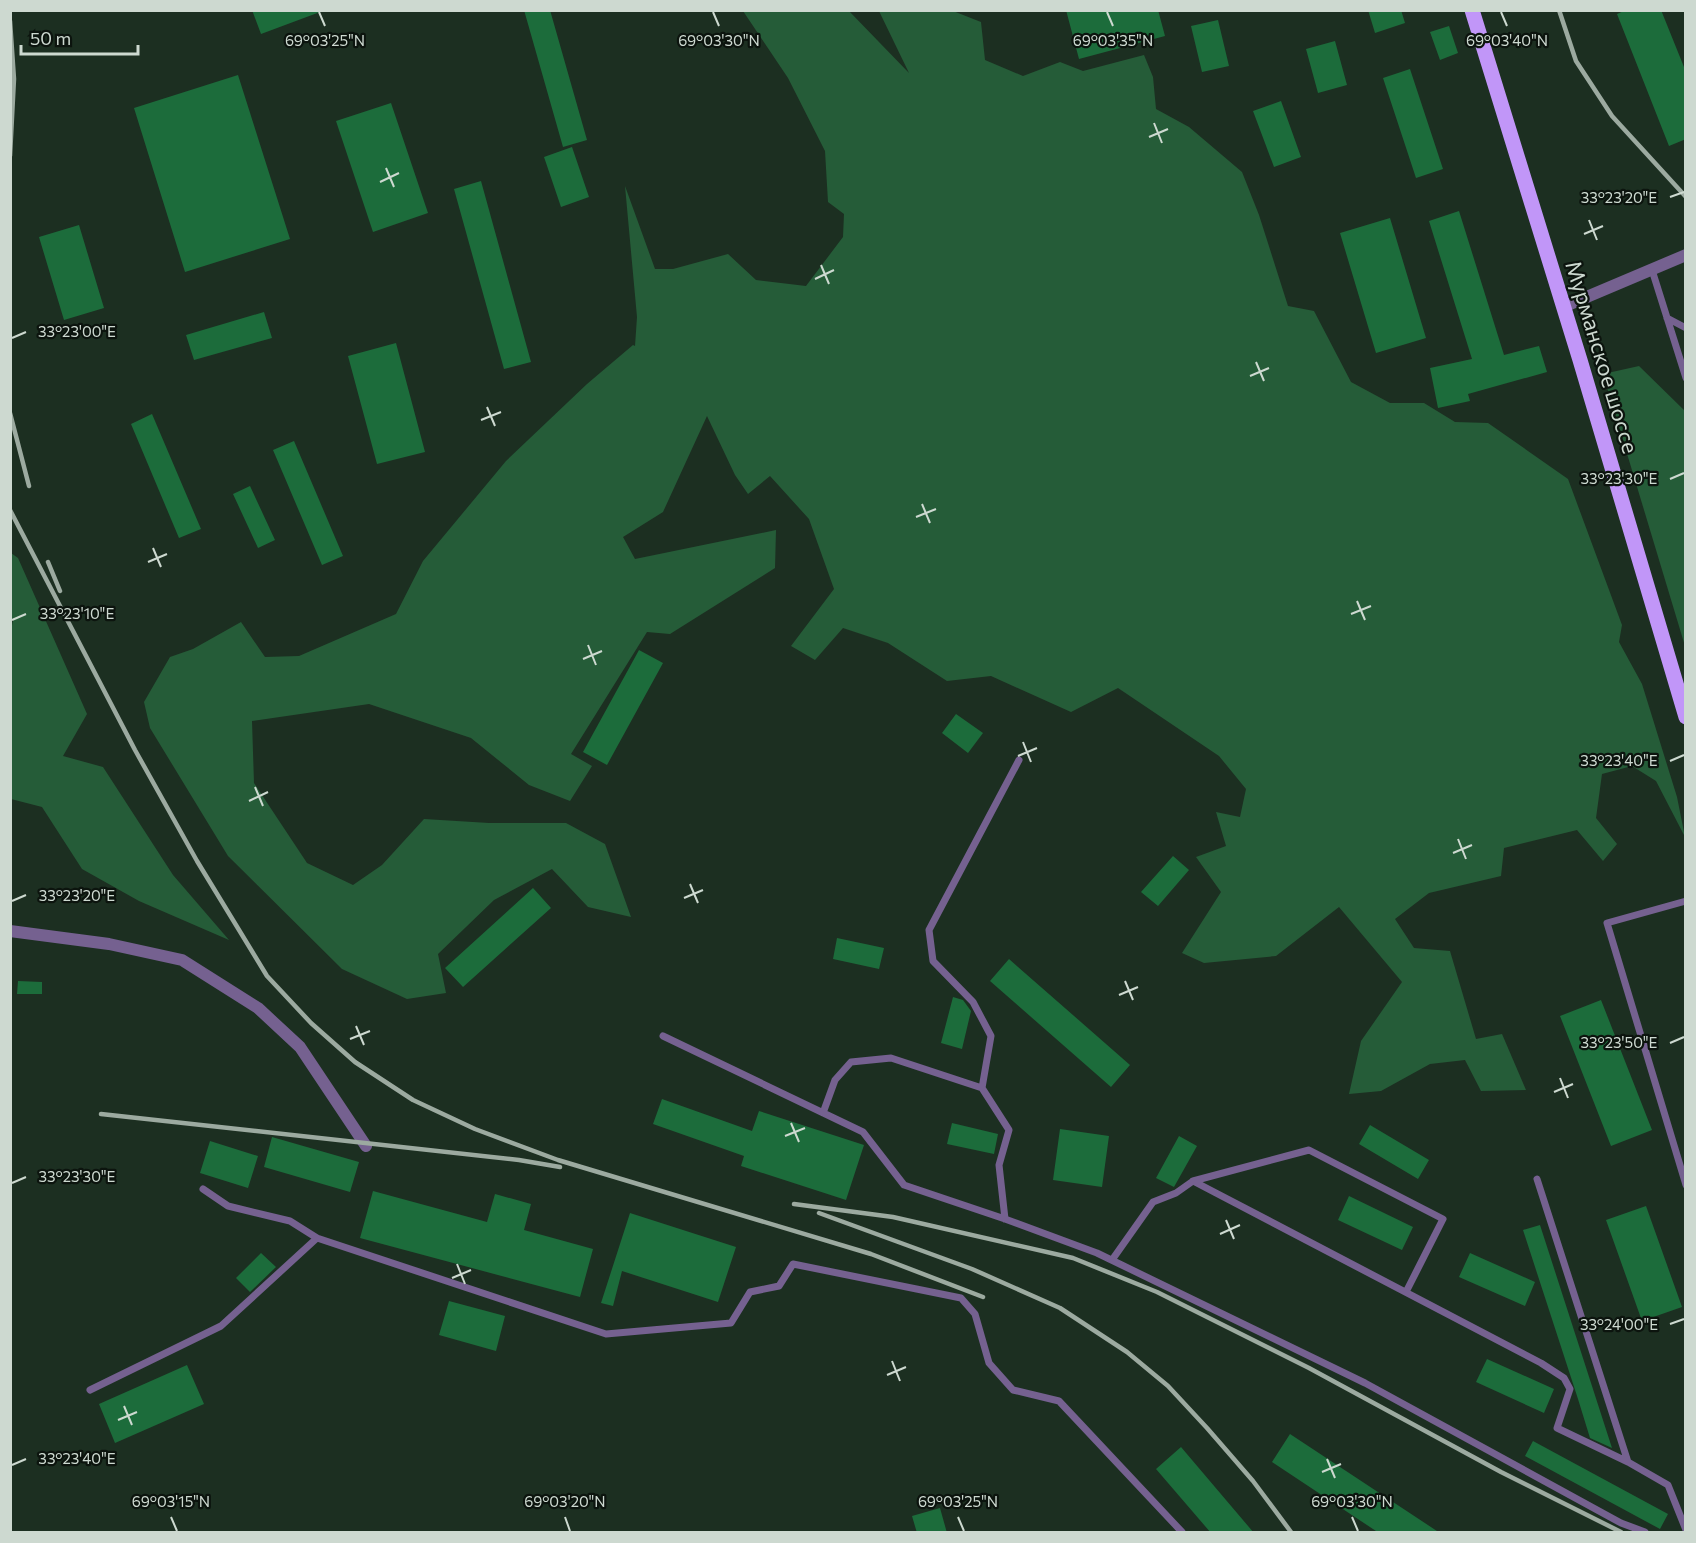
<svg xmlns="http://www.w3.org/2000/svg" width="1696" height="1543" viewBox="0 0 1696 1543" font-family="Commissioner,sans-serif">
  <rect width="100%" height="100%" fill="#1c2f21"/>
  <path fill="#255c38" d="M743 11H849L909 73 879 11H953L981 22 985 60 1023 76 1060 62 1083 71 1144 55 1153 77 1156 109 1189 127 1242 172 1259 215 1288 306 1314 311 1351 382 1390 403H1424L1455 422 1488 423 1568 479 1622 625 1619 642 1642 684 1677 797 1685 837 1656 781 1632 766 1602 774 1596 818 1617 844 1603 861 1577 830 1504 848 1501 876 1429 893 1395 919 1414 948 1450 951 1476 1039 1502 1034 1526 1090 1481 1091 1465 1060 1430 1064 1381 1091 1349 1094 1361 1041 1402 982 1339 907 1276 956 1204 963 1182 953 1221 892 1196 857 1226 846 1216 812 1240 817 1246 789 1219 756 1118 688 1071 712 991 676 947 681 888 643 843 628 815 660 791 646 834 589 809 519 770 476 748 494 735 475 707 416 663 512 623 537 635 559 776 530 775 568 670 634 647 632 571 754 592 766 570 801 529 785 471 738 369 704 252 721 254 783 307 863 353 885 382 865 424 819 489 823H566L605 844 631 917 588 907 552 869 494 900 438 954 446 993 407 999 342 969 228 856 150 728 144 702 170 657 193 649 241 622 265 657 299 656 396 614 423 561 506 461 587 384 633 345 635 346 637 317 625 186 655 269H673L728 254 756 280 806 286 843 237 844 214 828 202 825 151 788 78Z
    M1639 366 1685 411V646L1603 374Z
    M11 553 18 558 87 714 63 756 103 767 173 875 229 940 139 901 82 869 42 807 11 799 10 636 13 620 10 614Z"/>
  <path fill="#1c6c3b" d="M252 10H320V12L261 34Z
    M524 10H550L587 140 563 147Z
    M1066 10H1158L1165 36 1079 59Z
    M1368 10H1401L1405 23 1375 33Z
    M1626 10H1661L1686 72V139L1669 146 1617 14Z
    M1218 20 1229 66 1202 72 1191 26Z
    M1449 26 1458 53 1440 60 1430 32Z
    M1335 41 1347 85 1318 93 1306 49Z
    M1410 69 1443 169 1416 178 1383 78Z
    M238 75 290 239 185 272 134 108Z
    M1281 101 1301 157 1274 167 1253 111Z
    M391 103 428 213 373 232 336 121Z
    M572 147 589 197 561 207 544 157Z
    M481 181 531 362 504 369 454 189Z
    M1459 211 1504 355 1539 346 1547 372 1468 394 1470 401 1438 408 1430 368 1472 359 1429 221Z
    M1390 218 1426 338 1376 353 1340 233Z
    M79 225 104 308 64 320 39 237Z
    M264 312 272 338 194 360 186 335Z
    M396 343 425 452 377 464 348 356Z
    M152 414 201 529 179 538 131 424Z
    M294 441 343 556 322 565 273 450Z
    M250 486 275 540 258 548 233 494Z
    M639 650 663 663 607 765 583 752Z
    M956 714 983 733 968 753 942 733Z
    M1173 856 1189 870 1158 906 1141 892Z
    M533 888 551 908 463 987 445 968Z
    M837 938 884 948 879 969 833 959Z
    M1009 959 1130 1065 1111 1087 990 981Z
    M18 981 42 982V994H17Z
    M953 997 963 1000 971 1011 962 1049 941 1043Z
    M1601 1000 1652 1130 1611 1146 1560 1016Z
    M662 1099 752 1131 759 1111 864 1145 846 1200 741 1166 744 1156 653 1124Z
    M952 1123 998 1134 994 1154 947 1144Z
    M1370 1125 1429 1160 1418 1179 1359 1144Z
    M1060 1129 1109 1136 1102 1187 1053 1180Z
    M1179 1136 1197 1146 1174 1187 1156 1178Z
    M272 1137 359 1162 350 1192 264 1167Z
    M210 1141 258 1156 248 1188 200 1173Z
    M373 1191 487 1222 495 1194 531 1204 524 1230 593 1249 580 1297 360 1238Z
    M1349 1196 1413 1227 1402 1250 1338 1220Z
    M1646 1206 1682 1307 1642 1321 1606 1220Z
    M630 1213 736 1247 718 1302 622 1271 613 1306 601 1303Z
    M1540 1225 1612 1448 1590 1438 1578 1399 1523 1230Z
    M261 1253 276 1267 250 1292 236 1278Z
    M1470 1253 1535 1282 1525 1306 1459 1277Z
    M449 1301 505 1316 496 1351 439 1335Z
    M1487 1359 1554 1389 1544 1413 1476 1382Z
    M187 1365 204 1404 115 1443 99 1404Z
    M1290 1434 1440 1533H1379L1272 1462Z
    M1533 1441 1668 1514 1660 1529 1525 1456Z
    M1181 1447 1254 1533H1211L1156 1469Z
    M940 1508 947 1533H917L912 1516Z"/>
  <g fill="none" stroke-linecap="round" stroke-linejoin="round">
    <path stroke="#756190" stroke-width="7" d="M1652 270 1686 378
      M1667 318 1686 328
      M1686 901 1607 923 1686 1185
      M663 1036 863 1132 904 1185 1005 1219 1097 1253 1365 1383 1621 1523 1645 1532
      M982 1088 991 1036 973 1002 933 961 929 930 1019 760
      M823 1113 835 1080 851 1062 891 1058 982 1088 1009 1130 999 1165 1005 1219
      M1537 1179 1628 1462 1668 1485 1686 1530
      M1193 1181 1309 1150 1443 1219 1406 1292
      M203 1189 228 1206 290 1221 317 1238
      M1112 1260 1153 1202 1176 1193 1193 1181 1541 1363 1564 1378 1570 1389 1557 1428 1628 1462
      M90 1390 221 1326 317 1238 606 1334 731 1323 750 1292 779 1286 793 1264 961 1298 975 1314 989 1363 1013 1390 1059 1401 1182 1532"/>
    <path stroke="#756190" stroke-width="12" d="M10 931 109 944 182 960 258 1008 300 1047 366 1146"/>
    <path stroke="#756190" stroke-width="12" d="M1563 307 1686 255"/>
    <path stroke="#c196f8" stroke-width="15" d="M1472 10 1580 360 1686 717"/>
    <path stroke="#9caaa0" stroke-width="4.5" d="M1559 10 1576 61 1612 116 1686 197
      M10 21 14 79 10 156
      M10 413 29 486
      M10 510 135 750 197 861 267 976 311 1023 355 1062 413 1100 475 1129 558 1160 871 1254 983 1297
      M48 562 60 591
      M101 1114 519 1160 560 1167
      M794 1204 893 1217 1073 1258 1157 1292 1309 1368 1501 1472 1621 1532
      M819 1213 972 1269 1060 1308 1127 1352 1168 1386 1207 1428 1253 1481 1291 1532"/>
  </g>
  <path fill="none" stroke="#cdd9d0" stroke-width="2" d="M319 12 325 26M713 12 719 26M1107 12 1113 26M1501 12 1507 26M1154 123 1162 143M1149 137 1168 129M386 168 394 187M380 182 399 173M1670 197 1684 192M1589 220 1597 240M1584 234 1603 226M821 265 829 284M815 279 834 270M12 338 26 332M1256 362 1264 381M1250 376 1269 368M487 407 495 426M481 420 501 412M1670 479 1684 473M922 504 930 523M916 517 936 509M153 548 161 567M148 562 167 554M1357 601 1365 620M1351 614 1371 606M12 620 26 614M588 645 596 665M583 659 602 651M1023 742 1031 762M1018 756 1037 748M1670 761 1684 755M255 787 263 806M249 801 268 792M1458 839 1466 859M1453 853 1472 845M690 884 698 903M684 898 703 890M12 901 26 895M1125 981 1133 1000M1119 995 1138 987M356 1026 364 1045M350 1039 370 1031M1670 1043 1684 1037M1560 1078 1568 1098M1554 1092 1573 1084M791 1123 799 1142M785 1136 805 1128M12 1183 26 1177M1226 1220 1234 1239M1220 1234 1240 1225M457 1264 465 1284M452 1278 471 1270M1670 1324 1684 1319M892 1361 900 1381M887 1375 906 1367M124 1406 132 1425M118 1420 137 1412M1327 1459 1335 1478M12 1465 26 1459M1322 1472 1341 1464M171 1517 177 1531M565 1517 570 1531M958 1517 964 1531M1352 1517 1358 1531"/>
  <g text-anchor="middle" stroke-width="4.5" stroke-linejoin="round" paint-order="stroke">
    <g font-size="22" fill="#cdd9d0" stroke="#0c140e">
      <text transform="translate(1602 357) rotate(73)" y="8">Мурманское шоссе</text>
    </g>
  </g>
  <g font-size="15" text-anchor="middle" fill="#cdd9d0" stroke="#0c140e" stroke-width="4.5" stroke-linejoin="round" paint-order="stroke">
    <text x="325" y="46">69°03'25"N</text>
    <text x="719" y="46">69°03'30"N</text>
    <text x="1113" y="46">69°03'35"N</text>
    <text x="1507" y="46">69°03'40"N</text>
    <text x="1619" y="203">33°23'20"E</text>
    <text x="77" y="337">33°23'00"E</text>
    <text x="1619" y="484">33°23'30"E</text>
    <text x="77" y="619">33°23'10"E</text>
    <text x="1619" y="766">33°23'40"E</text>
    <text x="77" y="901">33°23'20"E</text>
    <text x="1619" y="1048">33°23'50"E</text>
    <text x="77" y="1182">33°23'30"E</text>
    <text x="1619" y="1330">33°24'00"E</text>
    <text x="77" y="1464">33°23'40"E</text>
    <text x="171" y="1507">69°03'15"N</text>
    <text x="565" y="1507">69°03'20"N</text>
    <text x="958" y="1507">69°03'25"N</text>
    <text x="1352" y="1507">69°03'30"N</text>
  </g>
  <rect width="1696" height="1543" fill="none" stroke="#cdd9d0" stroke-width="24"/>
  <path d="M21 45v9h117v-9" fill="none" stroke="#cdd9d0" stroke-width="3"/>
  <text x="30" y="45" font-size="18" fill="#cdd9d0" stroke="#0c140e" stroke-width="4.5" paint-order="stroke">50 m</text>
</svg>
